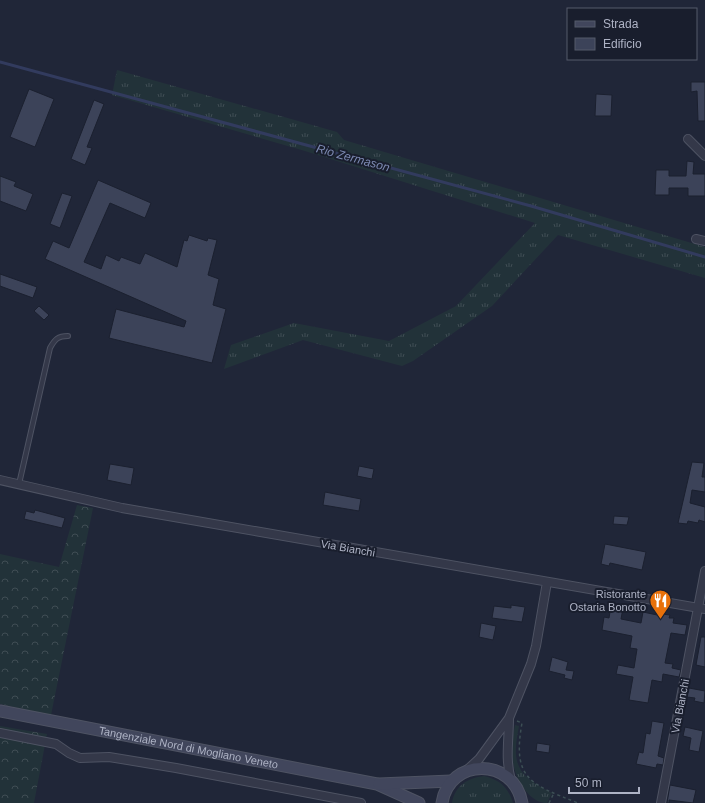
<svg xmlns="http://www.w3.org/2000/svg" width="705" height="803" viewBox="0 0 705 803" font-family="Helvetica,sans-serif">
  <defs>
    <pattern id="grass-tufts" width="24" height="20" patternUnits="userSpaceOnUse"><rect width="24" height="20" fill="#223239"/><path d="M3 7l-1-3M5 7V3M7 7l1-3M15 17l-1-3M17 17v-4M19 17l1-3" fill="none" stroke="#404d54"/></pattern>
    <pattern id="forest-crowns" width="20" height="18" patternUnits="userSpaceOnUse"><rect width="20" height="18" fill="#223239"/><path d="M2 6a3 3 0 1 1 6 0M12 15a3 3 0 1 1 6 0" fill="none" stroke="#404d54"/></pattern>
  </defs>
  <rect width="100%" height="100%" fill="#202638"/>
  <path fill="url(#grass-tufts)" d="M117 70 337 132 344 140 705 247V278L558 235 492 306 413 361 402 366 303 340 224 369 231 345 294 323 389 341 456 306 535 223 305 151 112 95Z
    M515 725 519 726C511 765 517 775 552 793L547 803C527 803 513 774 512 756 511 746 513 735 515 725Z
    M484 776C500 780 508 787 513 803H452C455 786 467 778 484 776Z"/>
  <path fill="url(#forest-crowns)" d="M77 505 93 508 51 715 0 704V554L59 567Z
    M0 726 47 734 34 803H0Z"/>
  <g fill="none" stroke-linecap="round" stroke-linejoin="round">
    <path stroke="#323b5e" stroke-width="3" d="M0 62 531 206 705 257"/>
  </g>
  <path fill="#3c4359" stroke="#1b202f" d="M691 82H705V121H698L697 91 691 92Z
    M29 89 54 99 35 147 10 137Z
    M596 94 612 95 611 116H595Z
    M94 100 104 104 87 147 92 148 85 165 71 159Z
    M687 161 694 162 693 174H705V196H688V188H669V195H655L656 170H669V176H686Z
    M0 176 16 182 14 186 33 194 26 211 0 201Z
    M98 180 151 203 145 218 110 203 84 262 101 269 106 255 119 261 121 257 140 264 145 253 177 267 184 240 187 241 189 235 207 241 208 238 217 240 208 275 219 279 213 305 226 309 212 363 109 338 116 309 184 327 186 321 45 259 53 241 69 248Z
    M62 193 72 196 60 228 50 224Z
    M0 274 37 287 33 298 0 286Z
    M39 306 49 315 44 320 34 311Z
    M692 462 704 463 702 477H705V492L692 490 690 503 705 507V522L699 520 698 523 688 521 687 524 678 523Z
    M110 464 134 468 131 485 107 480Z
    M359 466 374 469 372 479 357 476Z
    M325 492 361 499 359 511 323 505Z
    M35 510 65 518 62 528 24 519 26 511 34 513Z
    M614 516 629 517 627 525 613 524Z
    M605 544 646 552 642 570 610 563 609 566 601 564Z
    M511 605 525 607 522 622 492 618 494 606 511 608Z
    M611 606 623 608 621 619 641 623 643 612 662 616V614L670 615 669 618H674L673 623 687 625 685 635 671 633 665 663 673 664 672 668 681 670 679 677 663 674 662 682 652 680 648 703 629 700 633 677 616 674 618 665 634 668 637 649 630 648 632 636 602 630 604 617 609 618Z
    M481 623 496 626 493 640 479 637Z
    M701 637H705V667L696 665Z
    M552 657 568 662 566 670 574 671 572 680 564 678 565 675 549 671Z
    M689 688 705 691 704 703 694 701 695 698 687 697Z
    M652 721 664 723 658 756 664 758 663 765 657 764 656 768 636 764 639 752 643 753 646 733 650 734Z
    M685 727 703 731 699 752 689 750 691 738 683 736Z
    M537 743 550 745 549 753 536 751Z
    M670 785 696 790 693 803 669 800V803H667Z"/>
  <g fill="none" stroke-linecap="round" stroke-linejoin="round">
    <defs>
      <path id="lane" d="M19 484 50 348C55 339 58 336 68 336"/>
      <path id="street" d="M688 139 705 156
        M696 239 705 241
        M0 480 122 508 705 609
        M509 718 531 664 536 646 547 582
        M0 733 56 744 69 753 80 758 109 757 176 768 361 803
        M467 770 479 759 509 718C509 740 505 759 511 780
        M661 803 705 571"/>
      <g id="secondary">
        <path id="s1" d="M0 711 377 784 419 803"/>
        <path d="M379 784 451 781"/>
        <path d="M442 803C449 757 514 757 522 803"/>
      </g>
    </defs>
    <use href="#lane" stroke="#4e5363" stroke-width="6"/>
    <use href="#street" stroke="#4e5363" stroke-width="10"/>
    <use href="#secondary" stroke="#4e5363" stroke-width="13"/>
    <path stroke="#3c4e54" stroke-width="1.5" stroke-dasharray="3 3" stroke-linecap="butt" d="M517 721 522 723C512 779 530 784 578 803
      M549 803 554 793"/>
    <use href="#lane" stroke="#343849" stroke-width="4"/>
    <use href="#street" stroke="#343849" stroke-width="8"/>
    <use href="#secondary" stroke="#41465c" stroke-width="11"/>
  </g>
  <defs>
    <symbol id="restaurant-pin" viewBox="-11 -11 22 30"><path d="M0 17L-7.5 6A9.5 9.5 0 1 1 7.5 6Z" fill="#e8710a" stroke="#191e2d"/><path d="M-5-6h1v4h1v-4h1v4h1v-4h1v5L-1.5 .5V6h-2V.5L-5-1ZM5-6V6H3V1.5H1.5Q1.5-4 5-6Z" fill="#fff"/></symbol>
  </defs>
  <g fill-rule="evenodd">
    <use href="#restaurant-pin" x="648" y="588" width="25" height="34"/>
  </g>
  <g text-anchor="middle" stroke-width="4" stroke-linejoin="round" paint-order="stroke">
    <g font-size="11" fill="#aeb3c5" stroke="#191e2d">
      <text transform="translate(348 548) rotate(10)" y="4">Via Bianchi</text>
      <text transform="translate(680 706) rotate(-79)" y="4">Via Bianchi</text>
      <text dy="4" stroke="none"><textPath href="#s1" startOffset="192">Tangenziale Nord di Mogliano Veneto</textPath></text>
    </g>
    <g font-size="11" fill="#aeb3c5" stroke="#191e2d" text-anchor="end">
      <text x="646" y="598">Ristorante<tspan x="646" dy="13">Ostaria Bonotto</tspan></text>
    </g>
    <g font-size="12" font-style="italic" fill="#7d8ab3" stroke="#191e2d">
      <text transform="translate(353 158) rotate(15)" y="4">Rio Zermason</text>
    </g>
  </g>
  <rect x="567" y="8" width="130" height="52" fill="#191e2d" stroke="#555a6a"/>
  <rect x="575" y="21" width="20" height="6" fill="#41465c" stroke="#555a6a"/>
  <text x="603" y="28" font-size="12" fill="#aeb3c5">Strada</text>
  <rect x="575" y="38" width="20" height="12" fill="#3c4359" stroke="#555a6a"/>
  <text x="603" y="48" font-size="12" fill="#aeb3c5">Edificio</text>
  <path d="M569 787v6h70v-6" fill="none" stroke="#aeb3c5" stroke-width="2"/>
  <text x="575" y="787" font-size="12" fill="#aeb3c5" stroke="#191e2d" stroke-width="3" paint-order="stroke">50 m</text>
</svg>
